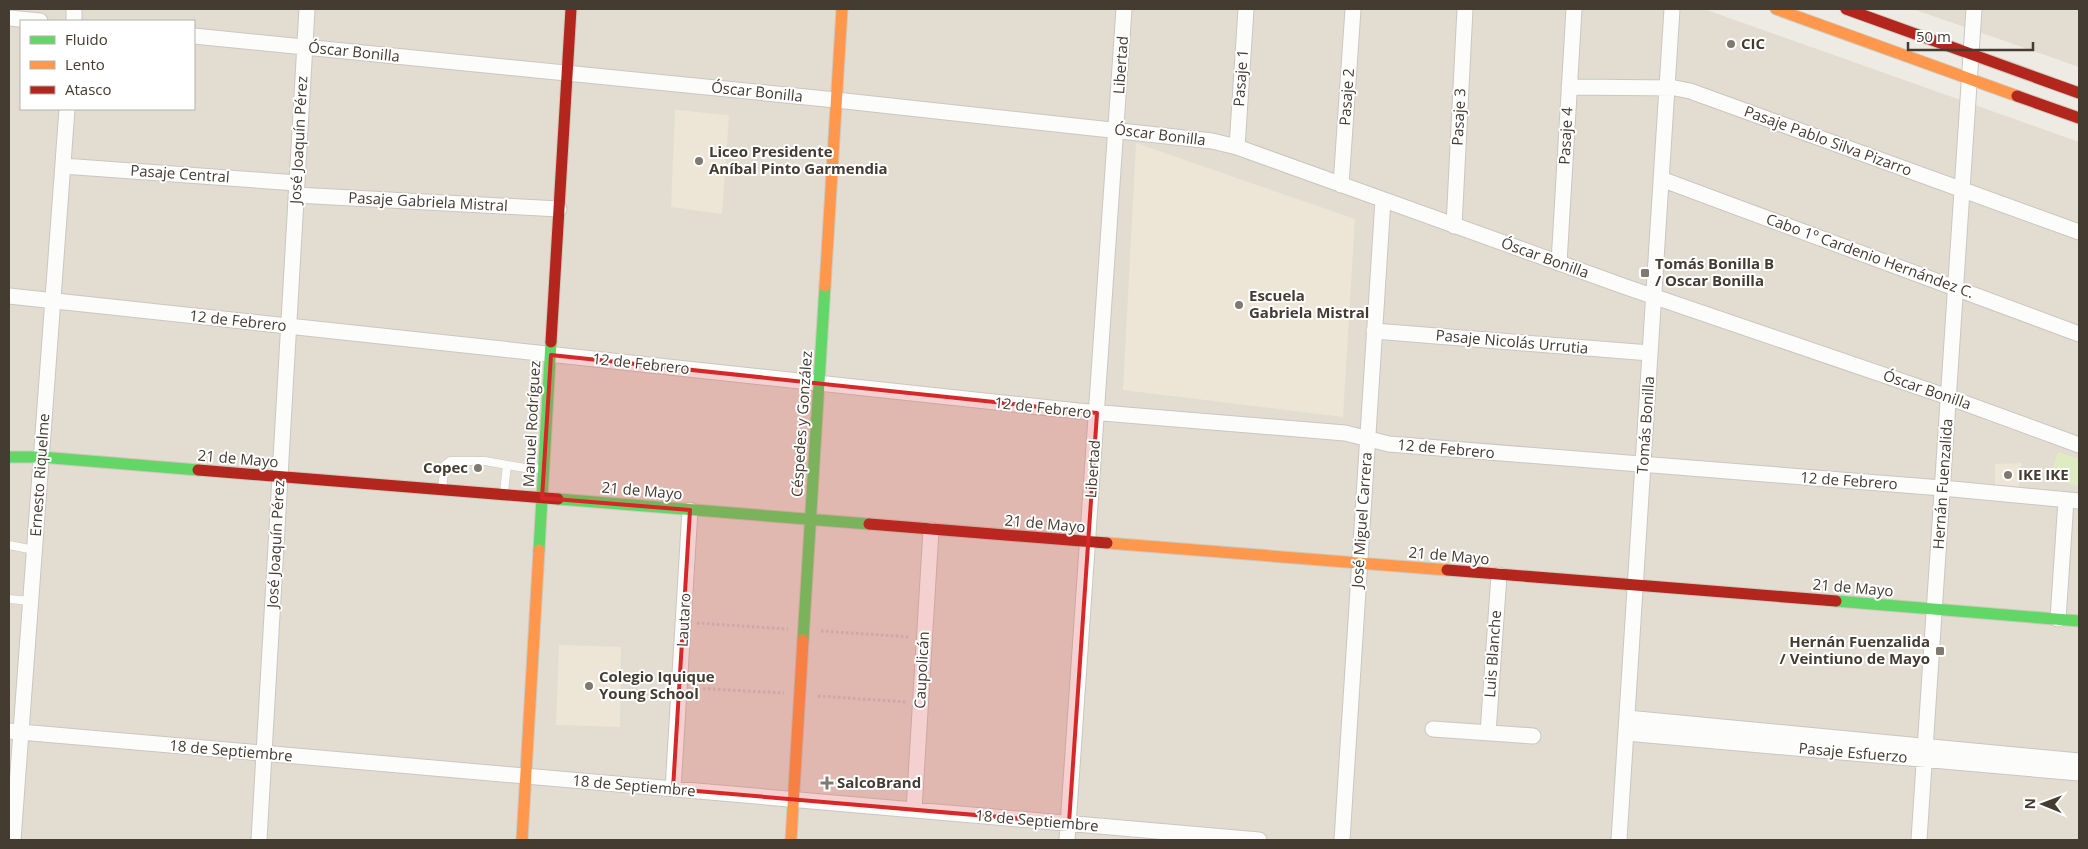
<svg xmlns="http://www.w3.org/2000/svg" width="2088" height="849" viewBox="0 0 2088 849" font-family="'Open Sans',sans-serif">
  <rect width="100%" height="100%" fill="#eeebe4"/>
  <path fill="#e3dcd1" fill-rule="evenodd" d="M9 9H1704L2079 142V840H9ZM21 21H194V109H21Z
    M1913 9H2079V67Z"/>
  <path fill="#ede5d5" d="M675 110 729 115 722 214 671 207Z
    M1136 143 1355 219 1343 417 1123 390Z
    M2022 463 2018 489 1995 486V464Z
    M559 645 621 647 620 727 556 725Z"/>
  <path fill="#deecc1" d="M2058 452 2079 459V487L2050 477Z"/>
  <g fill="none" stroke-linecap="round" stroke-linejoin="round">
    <defs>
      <path id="lane" d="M507 465 525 468 543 469
        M442 488 445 465 450 461H485L507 465 504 492
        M9 545 34 550
        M9 599 31 601"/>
      <path id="street" d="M9 18 40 21
        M74 21V9
        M194 36 836 100 1212 141 1237 147 1626 287 1948 397 2079 445
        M1569 87 1675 88 1690 91 2079 232
        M1237 147 1246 9
        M63 166 297 183
        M1661 179 2079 334
        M1341 185 1353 9
        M296 195 559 209
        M1454 226 1465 9
        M1559 263 1574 9
        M9 296 1078 411 1345 433 1389 444 1942 488 2079 501
        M1374 331 1650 353
        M2058 619 2066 500
        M1627 718 2079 761
        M1433 729 1533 736
        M9 731 1259 840
        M1488 733 1499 575
        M1626 733 2079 773
        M673 789 690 510
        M914 810 931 530
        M13 840 67 109
        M259 840 307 9
        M1067 840 1124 9
        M1342 840 1383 200
        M1619 840 1672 9
        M1919 840 1974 9"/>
      <path id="fast" d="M9 457H41L198 470
        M558 499 869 524
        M539 550 551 342
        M1836 601 2079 621
        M803 640 825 286"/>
      <path id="slow" d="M1776 9 2017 96
        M825 286 842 9
        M1107 543 1447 570
        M522 840 539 550
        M791 840 803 640"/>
      <path id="jam" d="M1846 9 2079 93
        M2017 96 2079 118
        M551 342 571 9
        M198 470 558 499
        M869 524 1107 543
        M1447 570 1836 601"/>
    </defs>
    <use href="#lane" stroke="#cac7c0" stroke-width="9"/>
    <use href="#street" stroke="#cac7c0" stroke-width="17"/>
    <use href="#fast" stroke="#cfc9bc" stroke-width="13"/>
    <use href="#slow" stroke="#cfc9bc" stroke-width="13"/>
    <use href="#jam" stroke="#cfc9bc" stroke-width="13"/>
    <path stroke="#cdc9c5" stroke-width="3" stroke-dasharray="2.5 2.5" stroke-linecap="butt" d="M697 623 788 629
      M821 631 910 637
      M693 688 784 693
      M818 696 906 702"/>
    <use href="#lane" stroke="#fcfcfb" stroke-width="8"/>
    <use href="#street" stroke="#fcfcfb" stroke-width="15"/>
    <use href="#fast" stroke="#63d668" stroke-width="11"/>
    <use href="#slow" stroke="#ff974d" stroke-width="11"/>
    <use href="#jam" stroke="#b3261e" stroke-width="11"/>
  </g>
  <path fill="#d62828" fill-opacity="0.2" stroke="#d62828" stroke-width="4" stroke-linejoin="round" d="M551 355 1097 413 1069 823 673 789 690 510 542 498Z"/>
  <g fill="#807970" stroke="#fff" stroke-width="2">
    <circle cx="1731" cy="44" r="5"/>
    <circle cx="699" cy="161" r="5"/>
    <rect x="1640" y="268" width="10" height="10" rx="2.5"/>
    <circle cx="1239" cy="305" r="5"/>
    <circle cx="478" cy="468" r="5"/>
    <circle cx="2008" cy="475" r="5"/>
    <rect x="1935" y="646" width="10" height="10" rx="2.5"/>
    <circle cx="589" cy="686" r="5"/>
    <path d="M824.5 775.5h5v5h5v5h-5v5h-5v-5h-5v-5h5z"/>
  </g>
  <g text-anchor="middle" stroke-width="4" stroke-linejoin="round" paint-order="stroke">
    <g font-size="15" font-weight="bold" fill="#443b31" stroke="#fff" text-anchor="start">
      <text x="1741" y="49">CIC</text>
      <text x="709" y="157">Liceo Presidente<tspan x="709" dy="17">Aníbal Pinto Garmendia</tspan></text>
      <text x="1655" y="269">Tomás Bonilla B<tspan x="1655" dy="17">/ Oscar Bonilla</tspan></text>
      <text x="1249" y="301">Escuela<tspan x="1249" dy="17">Gabriela Mistral</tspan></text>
      <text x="468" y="473" text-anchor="end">Copec</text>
      <text x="2018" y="480">IKE IKE</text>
      <text x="1930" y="647" text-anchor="end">Hernán Fuenzalida<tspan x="1930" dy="17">/ Veintiuno de Mayo</tspan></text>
      <text x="599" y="682">Colegio Iquique<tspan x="599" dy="17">Young School</tspan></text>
      <text x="837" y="788">SalcoBrand</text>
    </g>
    <g font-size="15" fill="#443b31" stroke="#fff">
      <text transform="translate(354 52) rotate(6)" y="5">Óscar Bonilla</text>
      <text transform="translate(1121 65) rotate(-86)" y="5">Libertad</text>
      <text transform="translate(1241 78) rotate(-86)" y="5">Pasaje 1</text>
      <text transform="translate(757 92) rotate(6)" y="5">Óscar Bonilla</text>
      <text transform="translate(1347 97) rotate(-86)" y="5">Pasaje 2</text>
      <text transform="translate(1459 117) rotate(-87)" y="5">Pasaje 3</text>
      <text transform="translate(1160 135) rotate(7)" y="5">Óscar Bonilla</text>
      <text transform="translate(1566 136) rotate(-87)" y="5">Pasaje 4</text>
      <text transform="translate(299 140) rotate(-87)" y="5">José Joaquín Pérez</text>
      <text transform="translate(1828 141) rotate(20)" y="5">Pasaje Pablo Silva Pizarro</text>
      <text transform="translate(180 174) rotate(4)" y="5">Pasaje Central</text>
      <text transform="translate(428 202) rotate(3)" y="5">Pasaje Gabriela Mistral</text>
      <text transform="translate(1870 256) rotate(20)" y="5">Cabo 1º Cardenio Hernández C.</text>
      <text transform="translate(1545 258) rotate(20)" y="5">Óscar Bonilla</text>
      <text transform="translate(238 321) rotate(6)" y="5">12 de Febrero</text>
      <text transform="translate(1512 342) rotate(5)" y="5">Pasaje Nicolás Urrutia</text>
      <text transform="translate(641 364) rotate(6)" y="5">12 de Febrero</text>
      <text transform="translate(1927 390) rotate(19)" y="5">Óscar Bonilla</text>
      <text transform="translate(1043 408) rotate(6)" y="5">12 de Febrero</text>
      <text transform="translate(532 424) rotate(-87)" y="5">Manuel Rodríguez</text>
      <text transform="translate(802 424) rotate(-86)" y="5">Céspedes y González</text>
      <text transform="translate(1646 425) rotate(-86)" y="5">Tomás Bonilla</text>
      <text transform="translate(1446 449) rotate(5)" y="5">12 de Febrero</text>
      <text transform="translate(238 459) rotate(5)" y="5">21 de Mayo</text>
      <text transform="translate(1093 469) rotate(-86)" y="5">Libertad</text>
      <text transform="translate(40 475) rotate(-86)" y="5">Ernesto Riquelme</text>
      <text transform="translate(1849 481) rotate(4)" y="5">12 de Febrero</text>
      <text transform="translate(1943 484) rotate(-86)" y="5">Hernán Fuenzalida</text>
      <text transform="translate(642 491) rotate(5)" y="5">21 de Mayo</text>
      <text transform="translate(1362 520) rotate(-86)" y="5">José Miguel Carrera</text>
      <text transform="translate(1045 524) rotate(5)" y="5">21 de Mayo</text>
      <text transform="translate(276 544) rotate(-87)" y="5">José Joaquín Pérez</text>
      <text transform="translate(1449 556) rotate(5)" y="5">21 de Mayo</text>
      <text transform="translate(1853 588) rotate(5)" y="5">21 de Mayo</text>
      <text transform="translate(684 620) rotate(-87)" y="5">Lautaro</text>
      <text transform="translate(1493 654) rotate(-86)" y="5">Luis Blanche</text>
      <text transform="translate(922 670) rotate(-87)" y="5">Caupolicán</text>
      <text transform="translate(231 751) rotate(5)" y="5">18 de Septiembre</text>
      <text transform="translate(1853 753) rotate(5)" y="5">Pasaje Esfuerzo</text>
      <text transform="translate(634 786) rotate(5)" y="5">18 de Septiembre</text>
      <text transform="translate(1037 821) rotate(5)" y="5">18 de Septiembre</text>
    </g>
  </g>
  <rect width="2088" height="849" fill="none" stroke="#443b31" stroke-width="20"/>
  <rect x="20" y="20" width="175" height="90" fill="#ffffff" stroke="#b4b1ad"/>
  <rect x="30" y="36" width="25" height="8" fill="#63d668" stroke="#b4b1ad"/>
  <text x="65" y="45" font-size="15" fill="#443b31">Fluido</text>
  <rect x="30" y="61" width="25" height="8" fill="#ff974d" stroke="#b4b1ad"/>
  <text x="65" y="70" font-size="15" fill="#443b31">Lento</text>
  <rect x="30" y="86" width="25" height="8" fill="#b3261e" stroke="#b4b1ad"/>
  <text x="65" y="95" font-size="15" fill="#443b31">Atasco</text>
  <g transform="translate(2043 804) rotate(271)" stroke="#ffffff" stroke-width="4" paint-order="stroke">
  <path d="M0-4L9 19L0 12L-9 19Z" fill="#443b31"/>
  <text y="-8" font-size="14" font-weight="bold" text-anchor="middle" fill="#443b31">N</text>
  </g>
  <path d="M1908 42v8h125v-8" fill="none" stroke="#443b31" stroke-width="2.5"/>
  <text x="1916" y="42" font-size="15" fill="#443b31" stroke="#ffffff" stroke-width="4" paint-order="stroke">50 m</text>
</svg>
